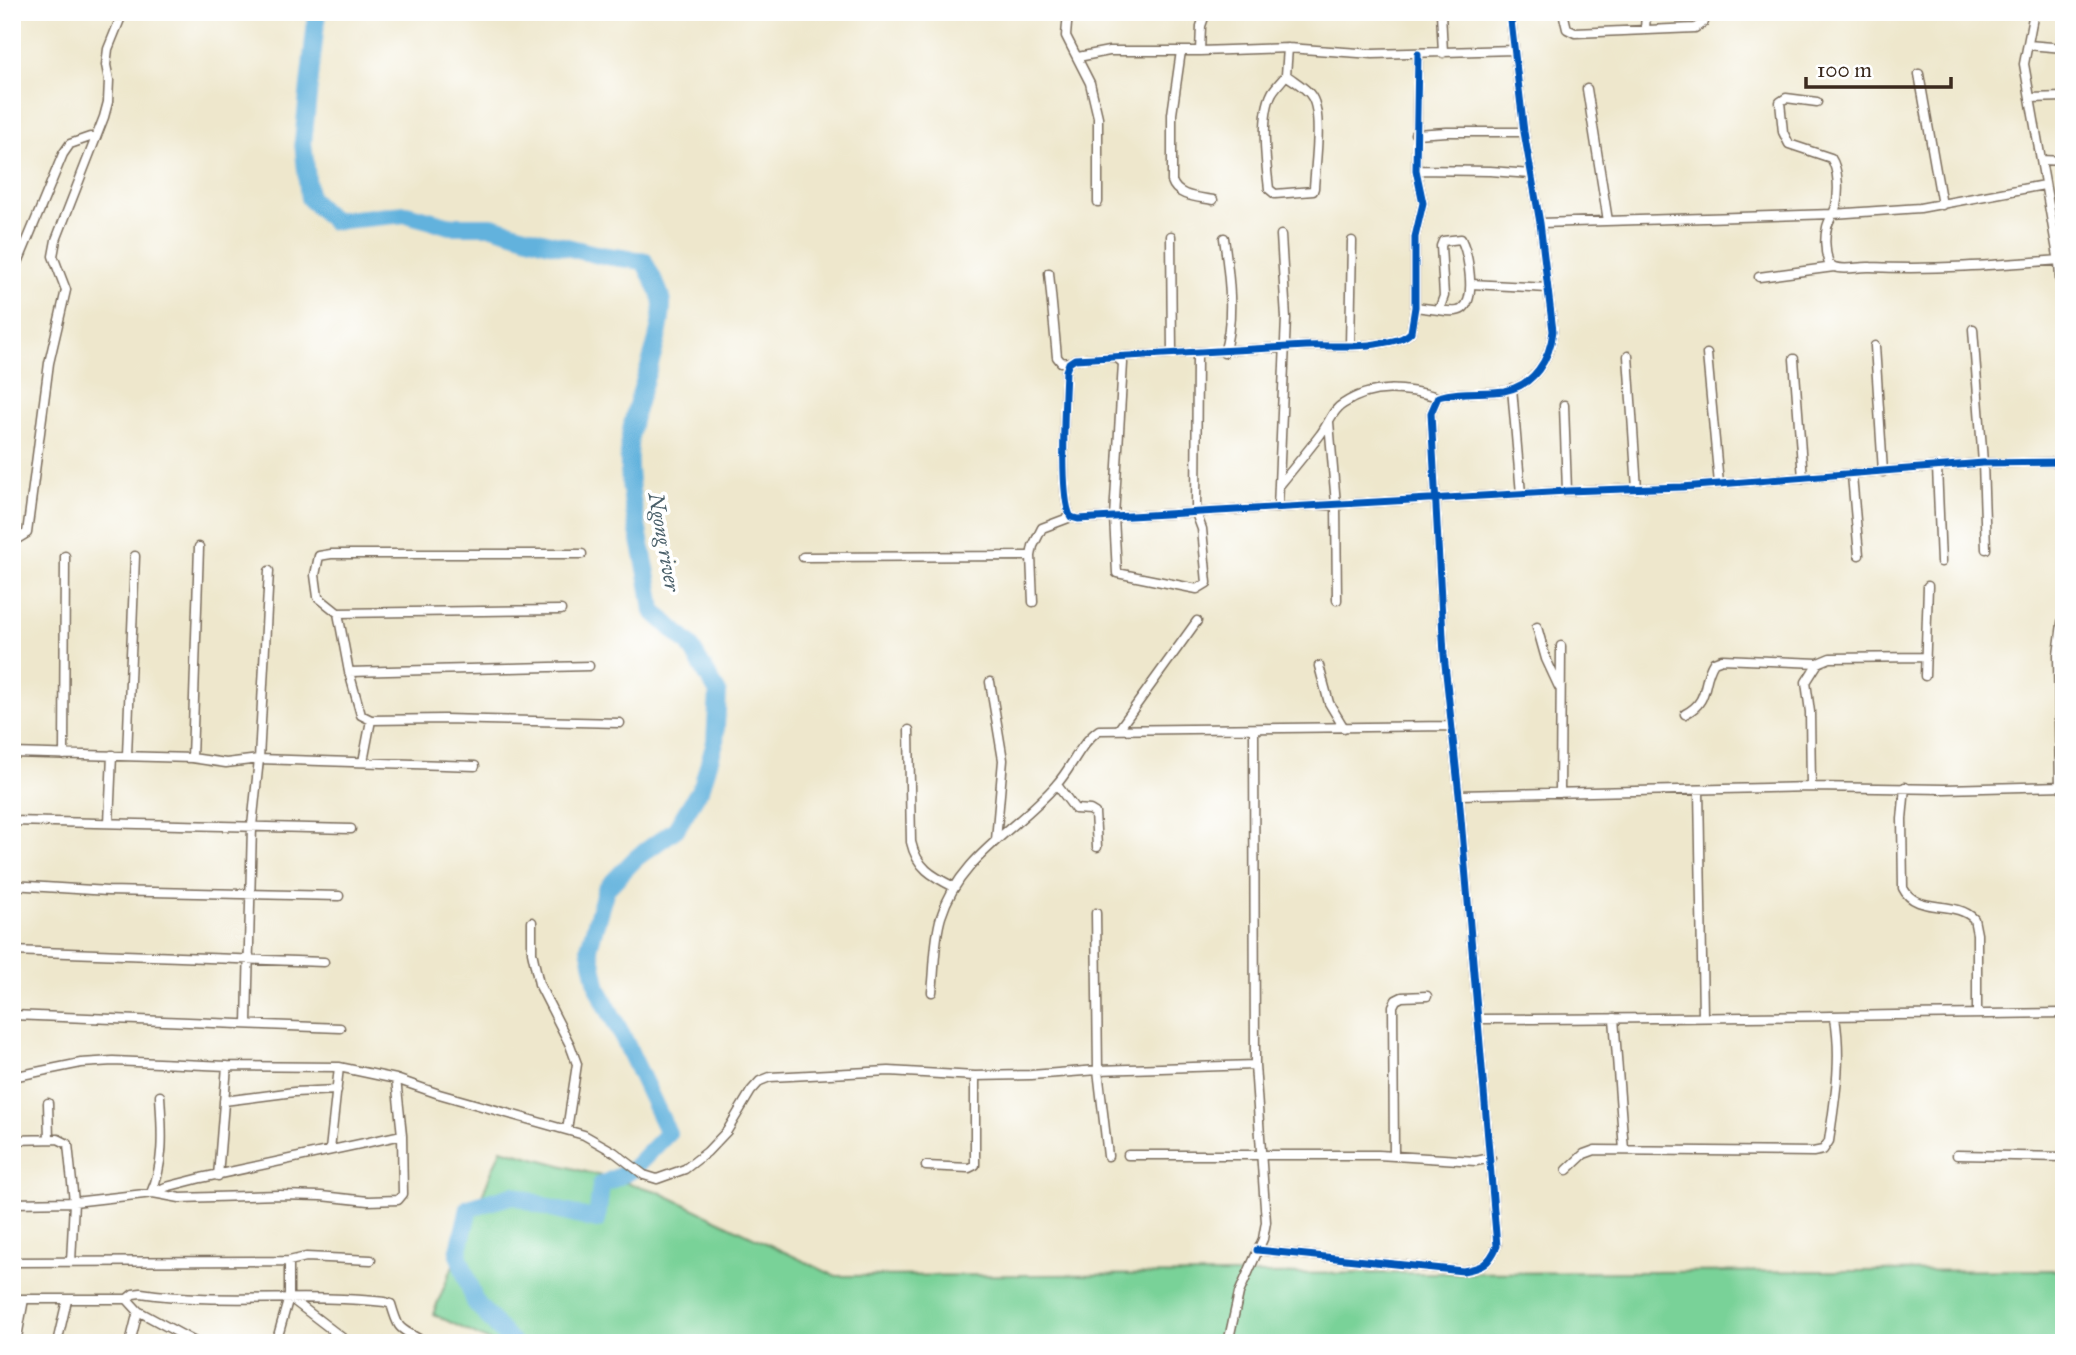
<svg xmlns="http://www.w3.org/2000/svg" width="2076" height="1355" viewBox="0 0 2076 1355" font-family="'IM FELL Great Primer',serif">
  <rect width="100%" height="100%" fill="#fff"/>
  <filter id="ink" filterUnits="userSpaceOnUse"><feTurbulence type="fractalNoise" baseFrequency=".0143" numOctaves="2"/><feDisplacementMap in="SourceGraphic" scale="14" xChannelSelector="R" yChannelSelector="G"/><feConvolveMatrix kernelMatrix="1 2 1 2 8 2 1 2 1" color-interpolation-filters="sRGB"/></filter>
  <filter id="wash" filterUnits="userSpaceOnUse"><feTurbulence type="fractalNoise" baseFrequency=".00686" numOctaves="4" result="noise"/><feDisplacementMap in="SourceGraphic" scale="28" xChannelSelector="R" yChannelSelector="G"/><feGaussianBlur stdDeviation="1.57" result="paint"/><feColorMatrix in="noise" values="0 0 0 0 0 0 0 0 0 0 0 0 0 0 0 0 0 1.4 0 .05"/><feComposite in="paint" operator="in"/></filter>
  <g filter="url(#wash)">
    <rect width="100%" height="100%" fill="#eee7cc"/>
    <path fill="#79d298" stroke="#5a7e5b" stroke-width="2" d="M501 1149 657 1191 835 1276 2064 1270V1343H493L433 1314Z"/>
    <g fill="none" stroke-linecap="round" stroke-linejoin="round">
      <path stroke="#62b2dd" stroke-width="18" d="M317 12 303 142 309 198 333 221 406 214 451 226H492L542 241 599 255 644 261C649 273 662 292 662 305 661 350 632 401 629 446 626 502 647 556 653 611L689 644 718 693 715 742 702 786 676 829 636 858 606 889 589 947 598 989 624 1039 668 1133 632 1170 601 1185 597 1220 552 1209 513 1195 469 1208 458 1254 475 1302 512 1343"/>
    </g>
  </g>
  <g filter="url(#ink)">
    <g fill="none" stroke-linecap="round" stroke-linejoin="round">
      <defs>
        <path id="minor" d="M1068 12 1066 36 1090 83 1098 117V202
          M1441 12 1443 53
          M1563 12 1567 29 1575 33 1695 28 1704 22 1705 12
          M2034 12 2024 64 2030 98 2064 97
          M1645 30 1646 12
          M2028 45 2064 48
          M1181 51 1172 114V181C1177 197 1198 197 1213 200
          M1200 51 1201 26 1206 12
          M1418 54 1416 170 1423 203 1415 237V307L1411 332C1403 341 1387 342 1376 344 1353 348 1329 345 1306 346 1229 351 1152 355 1075 359L1069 363 1066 371C1065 397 1059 500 1071 517L1078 519 1567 491 1682 487 1983 463 2064 462
          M1078 57 1109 51H1200L1288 48 1373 54 1514 50
          M1919 74 1942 205
          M1286 75C1295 82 1307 88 1312 97 1323 115 1315 167 1314 188L1313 191 1275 194 1269 189C1266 164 1260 116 1272 93 1276 86 1282 81 1286 75Z
          M1286 75 1288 48
          M1587 89 1608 221
          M2030 98 2059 262 2062 308 2060 358 2064 398
          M1817 102 1786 98 1780 102 1783 132 1789 144 1831 158C1839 170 1839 193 1836 206 1834 214 1829 219 1827 227 1824 240 1825 252 1829 264L1834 267
          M1415 134 1447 132H1524
          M2041 160 2064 161
          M1416 170 1490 171 1531 174
          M1540 223 1833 214 1920 208 2044 185
          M1171 236 1172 353
          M1049 273 1057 357 1061 362 1069 363
          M12 277 63 154 70 144 90 137
          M1759 277 1834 267C1846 271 1859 266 1871 267 1934 270 1996 265 2059 260
          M1471 284 1548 288
          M1415 307 1439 310C1445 311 1457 313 1462 309 1477 299 1468 253 1461 239L1443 241 1441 246 1444 296 1439 310
          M1973 329 1983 463 1986 549
          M1350 346 1352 241
          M1875 346 1883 472
          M1224 353C1235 318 1229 274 1224 238
          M1707 354 1719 484
          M1628 356 1637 489
          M1116 357 1123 363 1114 517 1117 573 1197 589 1207 583 1202 529 1196 513 1197 354
          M1794 359 1803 478
          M1512 388 1521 494
          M1564 405 1567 491
          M1329 422 1336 504 1337 600
          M1937 467 1941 562
          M1852 475 1859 555
          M1279 486C1293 469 1307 452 1320 435 1328 425 1332 410 1343 404 1372 384 1406 388 1438 397
          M1278 508 1286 318 1281 235
          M12 542 27 533 49 363 66 290 53 256 56 240 104 117 108 102 109 80 106 65 108 49 123 12
          M1031 556 1033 602
          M803 557 1031 556 1033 546 1042 528 1071 517
          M338 613 561 610
          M1537 627 1546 659 1559 687
          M1319 666 1329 703 1344 728
          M349 672 589 666
          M1925 676 1928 586
          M990 682 1003 760 996 840
          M1685 714C1711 701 1701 682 1714 662L1722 659 1818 663
          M371 720 444 719 620 723
          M1119 729 1197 621
          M909 730 911 842C917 868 932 876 954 887
          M12 753 192 758 226 763 259 759 475 766
          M64 755 65 556
          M127 755 135 556
          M192 758 199 547
          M363 762 371 720 361 715 349 672 338 613 318 597 315 575 319 556 331 554H582
          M1057 785 1075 809 1090 810 1095 813 1097 847
          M1811 787 1810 712 1806 682 1818 663 1830 658 1926 657
          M1905 787 1902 819 1903 888C1916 915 1955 899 1974 919L1977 934V1014
          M2060 787 2058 655 2064 608
          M1699 790 1703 1016
          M1560 793 1561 646
          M1459 795 1811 787 1944 789 2064 786
          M12 821 351 829
          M109 823 112 755
          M12 885 108 891 339 896
          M1096 913 1098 1070 1108 1156
          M532 922V952L539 984 570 1045 577 1064 567 1130
          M12 951 324 962
          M932 992C935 967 934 940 941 917 959 857 1018 829 1056 785 1072 768 1079 744 1099 730L1450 726
          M12 1015 340 1028
          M1614 1018 1624 1150
          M1479 1019C1674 1019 1869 1015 2064 1013
          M247 1023 252 826 259 759 269 571
          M12 1077 81 1063 113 1061 227 1066 339 1067 396 1079 439 1094 584 1135 614 1152 644 1175 657 1179 685 1169 707 1152 727 1131 751 1091 760 1081 770 1077 889 1071 975 1076 1031 1075 1098 1070 1255 1065
          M224 1101 294 1092 337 1090
          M48 1103 49 1139
          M12 1140 58 1139 68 1144 74 1202 71 1262
          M330 1150 339 1067
          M1128 1155H1378L1476 1161 1491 1158
          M1394 1155 1393 1006 1396 1000 1402 997 1427 996
          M1957 1155 2064 1157
          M926 1166 969 1168 975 1165V1076
          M1567 1170 1584 1154 1595 1150 1813 1152 1823 1150 1829 1141C1835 1099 1842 1060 1835 1018
          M218 1176 227 1066
          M151 1193C165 1162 162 1130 160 1096
          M153 1193 166 1187 201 1178 402 1135
          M12 1203 74 1202 153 1193 180 1198 279 1195 321 1196 368 1201 398 1200 403 1194 402 1135 396 1079
          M1257 1250 1463 1271C1482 1268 1489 1264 1497 1246L1459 795 1444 655 1431 413 1438 397C1460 390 1482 394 1504 391 1534 386 1550 359 1553 331L1540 223 1524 132 1510 12
          M12 1262 289 1261 306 1257 371 1260
          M289 1297 349 1343
          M12 1299H127L133 1294 141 1293C221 1305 303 1293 385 1302L391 1304C400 1335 400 1326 425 1343
          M127 1299 138 1311 197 1343
          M16 1343 24 1299
          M57 1343 67 1300
          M130 1343 138 1311
          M276 1343 289 1297V1261
          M1228 1343 1239 1293 1263 1239 1266 1222 1255 1065 1254 730"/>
      </defs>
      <use href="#minor" stroke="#7a6c5b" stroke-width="11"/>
      <use href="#minor" stroke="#fff" stroke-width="8"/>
      <defs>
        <path id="cycleway" d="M1418 54 1416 170 1423 203 1415 237V307L1411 332C1403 341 1387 342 1376 344 1353 348 1329 345 1306 346 1229 351 1152 355 1075 359L1069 363 1066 371C1065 397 1059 500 1071 517L1078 519 1567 491 1682 487 1983 463 2064 462
          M1257 1250 1463 1271C1482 1268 1489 1264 1497 1246L1459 795 1444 655 1431 413 1438 397C1460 390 1482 394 1504 391 1534 386 1550 359 1553 331L1540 223 1524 132 1510 12"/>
      </defs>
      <use href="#cycleway" stroke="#fff" stroke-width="11"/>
      <use href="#cycleway" stroke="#0057b8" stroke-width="7"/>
    </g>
  </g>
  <g text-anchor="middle" stroke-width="7" stroke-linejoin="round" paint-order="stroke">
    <g font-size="21" font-style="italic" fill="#4b606a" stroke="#fff">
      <text transform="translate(664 542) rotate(80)" y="7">Ngong river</text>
    </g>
  </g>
  <rect width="2076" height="1355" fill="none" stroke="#fff" stroke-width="42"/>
  <path d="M1806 77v10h145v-10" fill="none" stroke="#3b2a1e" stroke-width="3.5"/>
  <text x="1817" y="77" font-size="21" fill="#3b2a1e" stroke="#ffffff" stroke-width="5" paint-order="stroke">100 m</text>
</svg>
